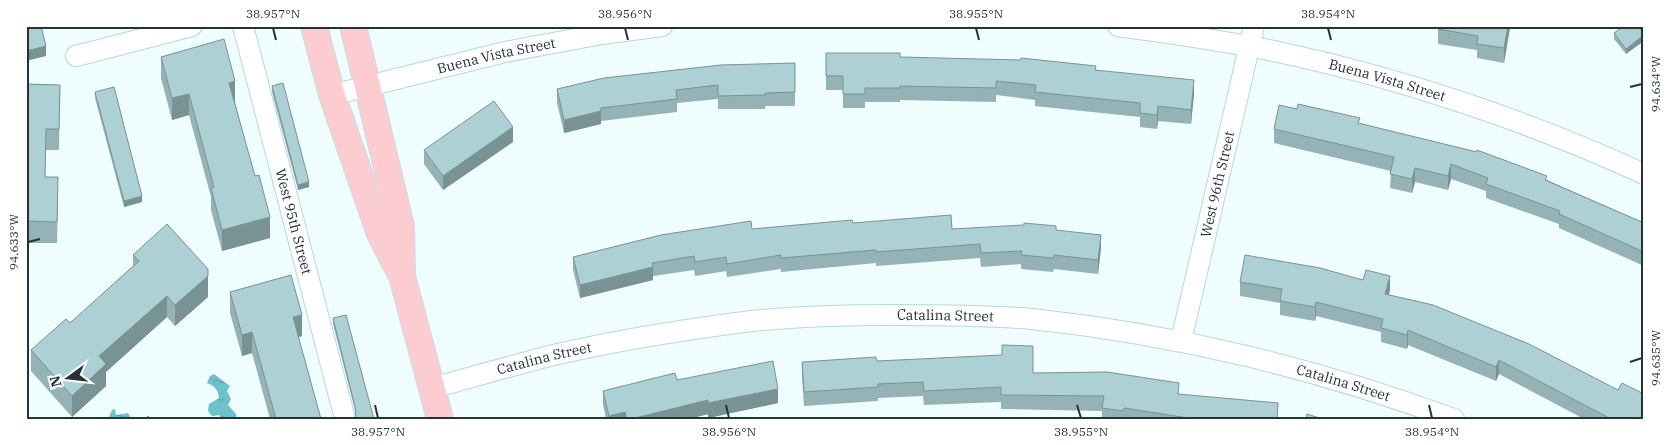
<svg xmlns="http://www.w3.org/2000/svg" width="1670" height="445" viewBox="0 0 1670 445" font-family="'IBM Plex Serif',serif">
  <defs>
    <pattern id="water-ripples" width="26" height="14" patternUnits="userSpaceOnUse" patternTransform="scale(1.25)"><rect width="26" height="14" fill="#6ec2cd"/><path d="M2 4q2-2 4 0t4 0M15 11q2-2 4 0t4 0" fill="none" stroke="#5a9ea7"/></pattern>
  </defs>
  <rect width="100%" height="100%" fill="#effdff"/>
  <path fill="url(#water-ripples)" d="M214 374 230 386 227 391 231 399 228 405 236 414 237 419H222L219 415 212 416C207 412 208 409 209 404L219 398C218 389 214 386 207 383L210 376Z
    M115 409 116 415 128 413 130 416 129 419H108L112 410Z"/>
  <g fill="none" stroke-linecap="round" stroke-linejoin="round">
    <defs>
      <g id="minor">
        <path id="s1" d="M243 26 345 419"/>
        <path id="s2" d="M1118 26C1173 34 1228 41 1283 53 1404 79 1531 122 1644 174"/>
        <path d="M76 56 192 26"/>
        <path id="s3" d="M332 95 505 52 602 34 662 26"/>
        <path id="s4" d="M1181 341 1254 26"/>
        <path id="s5" d="M432 388C474 377 516 364 558 354 620 340 682 330 744 322 794 316 845 315 896 315 941 315 987 315 1032 319 1180 335 1314 368 1454 419"/>
      </g>
      <path id="major" d="M314 26 332 95 380 234 402 276 440 419
        M353 26 401 226 402 271"/>
    </defs>
    <use href="#minor" stroke="#b6d8dd" stroke-width="22"/>
    <use href="#major" stroke="#d8dadb" stroke-width="28"/>
    <use href="#minor" stroke="#fff" stroke-width="20"/>
    <use href="#major" stroke="#fbcdd0" stroke-width="25"/>
  </g>
  <path fill="#95b3b6" d="M1510 26 1504 63 1477 58V50L1438 44V29Z
    M1614 33 1644 34 1626 54 1614 39Z
    M826 53 900 57 1096 70 1194 94 1191 124 1158 121 1157 129 1140 127V117L1035 106V100L996 95V102L900 100V102H865V108H843V90H826Z
    M161 57 235 102 270 238 222 251 211 210V197L189 115 172 120 161 78Z
    M795 63V106H765V109H718V99L677 103V112L601 121V124L564 133 557 103V89Z
    M26 84 60 85 59 150H46L45 177 58 198 57 243H26Z
    M272 86 309 187 298 190 272 92Z
    M95 92 142 202 124 207 95 98Z
    M1360 123 1547 180 1644 223V266L1559 228V224L1486 198V191L1451 179 1448 190 1415 182 1412 193 1390 188 1391 171 1274 143V129Z
    M513 142 443 190 424 164V150Z
    M853 223 952 229 1056 230 1101 248 1098 274 1054 269 1053 272 1021 269V264L981 267 980 258 876 266V263L781 272V269L727 277 726 271 695 276 694 270 653 276V280L580 298 573 270V257L752 229Z
    M133 255 208 297 175 326 167 317 106 372V386L72 417 31 371V350L70 323 133 266Z
    M1240 282 1390 290 1389 294 1644 419H1584L1499 374 1496 381 1408 345 1407 349 1381 342V332L1316 316 1315 321 1280 315V303L1240 296Z
    M230 292 302 336 298 337 321 419H270L252 353 242 356 230 313Z
    M333 318 374 419 356 414 333 324Z
    M877 361 1033 373 1179 394 1278 417V419H1102V411L1001 409V402L924 405 923 396 878 398V401L804 406 802 376V362Z
    M677 380 778 403 708 418V414L689 419H606L603 405V391Z"/>
  <path fill="#799294" d="M1508 26H1510V28L1504 63V48Z
    M1644 35V41L1626 54V49Z
    M46 46V56L26 61V51Z
    M1194 80V94L1191 124V110Z
    M235 81V102L229 104V83Z
    M189 94V115L172 120V98Z
    M1158 106V121L1157 129V115Z
    M601 111V124L564 133V120Z
    M513 127V142L443 190V176Z
    M1451 164V179L1448 190V176Z
    M1415 168V182L1412 193V179Z
    M309 182V187L298 190V185Z
    M142 196V202L124 207V201Z
    M270 217V238L222 251V230Z
    M1101 235V248L1098 274V260Z
    M653 267V280L580 298V285Z
    M208 276V297L175 326V305Z
    M1390 276V290L1385 308V294Z
    M167 296V317L106 372V386L72 417V396L99 356Z
    M1316 302V316L1315 321V307Z
    M302 315V336L293 339V317Z
    M1408 330V345L1407 349V335Z
    M252 332V353L242 356V335Z
    M1499 360V374L1496 381V367Z
    M778 389V403L708 418V403Z
    M28 399V419H26V401Z
    M708 400V414L689 419H631Z
    M625 412V419H609V416Z"/>
  <path fill="#add0d4" stroke="#799294" d="M26 26H41L46 46 26 51Z
    M1439 26H1508L1504 48 1477 44 1478 36 1438 29Z
    M1624 26H1638L1644 34V35L1626 49 1614 33Z
    M224 39 235 81 229 83 255 176 259 175 270 217 222 230 211 188 214 187 189 94 172 98 161 57Z
    M826 53H900V57L1021 60V58L1096 66 1095 70 1194 80 1191 110 1158 106 1157 115 1140 113V103L1035 92 1036 85 996 81V88L900 86V88H865V94H843V76H826Z
    M795 63V92L765 93V95L718 96V85L676 90 677 99 601 108V111L564 120 557 89 604 78 721 65Z
    M283 83 309 182 298 185 272 86Z
    M26 84 60 85 59 129H46L45 177H58L57 222 26 221Z
    M114 87 142 196 124 201 95 92Z
    M494 101 513 127 443 176 424 150Z
    M1298 104 1360 118 1358 123 1477 152V150L1547 176 1545 180 1644 223V252L1559 214 1560 211 1486 184 1488 178 1451 164 1448 176 1415 168 1412 179 1390 174 1394 157 1274 129 1279 105 1297 109Z
    M951 215 952 229 1024 225V223L1056 226V230L1101 235 1098 260 1054 255 1053 258 1021 255 1022 251 981 253 980 244 876 252V250L781 258V255L727 264 726 257 695 262 694 256 652 263 653 267 580 285 573 257 661 235 751 221 752 229 852 220 853 223Z
    M167 224 208 269V276L175 305 167 296 99 356 106 364 72 396 31 350 66 319 70 323 139 261 133 255Z
    M1245 255 1320 268 1363 280 1366 270 1390 276 1385 294 1433 305 1529 344 1618 390 1622 383 1644 394V419H1611L1499 360 1496 367 1408 330 1407 335 1381 328 1383 319 1316 302 1315 307 1280 301 1282 289 1240 282Z
    M291 275 302 315 293 317 321 419H276L252 332 242 335 230 292Z
    M346 315 374 419H355L356 411 333 318Z
    M1002 345 1033 346V373L1107 372 1179 383 1178 394 1278 403 1277 419H1195L1124 408 1123 411 1102 408 1104 396 1001 395V387L924 391 923 382 878 384V387L804 392 802 362 876 357 877 361 1002 355Z
    M773 361 778 389 708 403V400L631 419H627L625 412 609 416 603 391 675 373 677 380Z
    M1307 414 1323 419H1306Z
    M148 416 150 419H145Z"/>
  <path fill="none" stroke="#263335" stroke-width="2" d="M273 28 276 40M625 28 628 40M976 28 979 40M1328 28 1331 40M1630 87 1642 84M28 242 40 239M1630 362 1642 358M375 405 378 418M726 405 729 418M1077 405 1081 418M1429 405 1432 418"/>
  <g text-anchor="middle" stroke-width="4.5" stroke-linejoin="round" paint-order="stroke">
    <g font-size="14" fill="#263335" stroke="#fff">
      <text dy="5" stroke="none"><textPath href="#s3" startOffset="169">Buena Vista Street</textPath></text>
      <text dy="5" stroke="none"><textPath href="#s2" startOffset="275">Buena Vista Street</textPath></text>
      <text dy="5" stroke="none"><textPath href="#s4" startOffset="161">West 96th Street</textPath></text>
      <text dy="5" stroke="none"><textPath href="#s1" startOffset="202">West 95th Street</textPath></text>
      <text dy="5" stroke="none"><textPath href="#s5" startOffset="521">Catalina Street</textPath></text>
      <text dy="5" stroke="none"><textPath href="#s5" startOffset="116">Catalina Street</textPath></text>
      <text dy="5" stroke="none"><textPath href="#s5" startOffset="926">Catalina Street</textPath></text>
    </g>
  </g>
  <rect width="1670" height="445" fill="none" stroke="#ffffff" stroke-width="55"/>
  <g transform="translate(68 378) rotate(255)" stroke="#ffffff" stroke-width="4" paint-order="stroke">
  <path d="M0-4L9 19L0 12L-9 19Z" fill="#263335"/>
  <text y="-8" font-size="14" font-weight="bold" text-anchor="middle" fill="#263335">N</text>
  </g>
  <rect x="28" y="28" width="1614" height="390" fill="none" stroke="#263335" stroke-width="2"/>
  <g font-size="12" text-anchor="middle" fill="#263335">
    <text x="273" y="18">38.957°N</text>
    <text x="625" y="18">38.956°N</text>
    <text x="976" y="18">38.955°N</text>
    <text x="1328" y="18">38.954°N</text>
    <text transform="translate(1656 84) rotate(-90)" y="4">94.634°W</text>
    <text transform="translate(14 242) rotate(-90)" y="4">94.633°W</text>
    <text transform="translate(1656 358) rotate(-90)" y="4">94.635°W</text>
    <text x="378" y="436">38.957°N</text>
    <text x="729" y="436">38.956°N</text>
    <text x="1081" y="436">38.955°N</text>
    <text x="1432" y="436">38.954°N</text>
  </g>
</svg>
